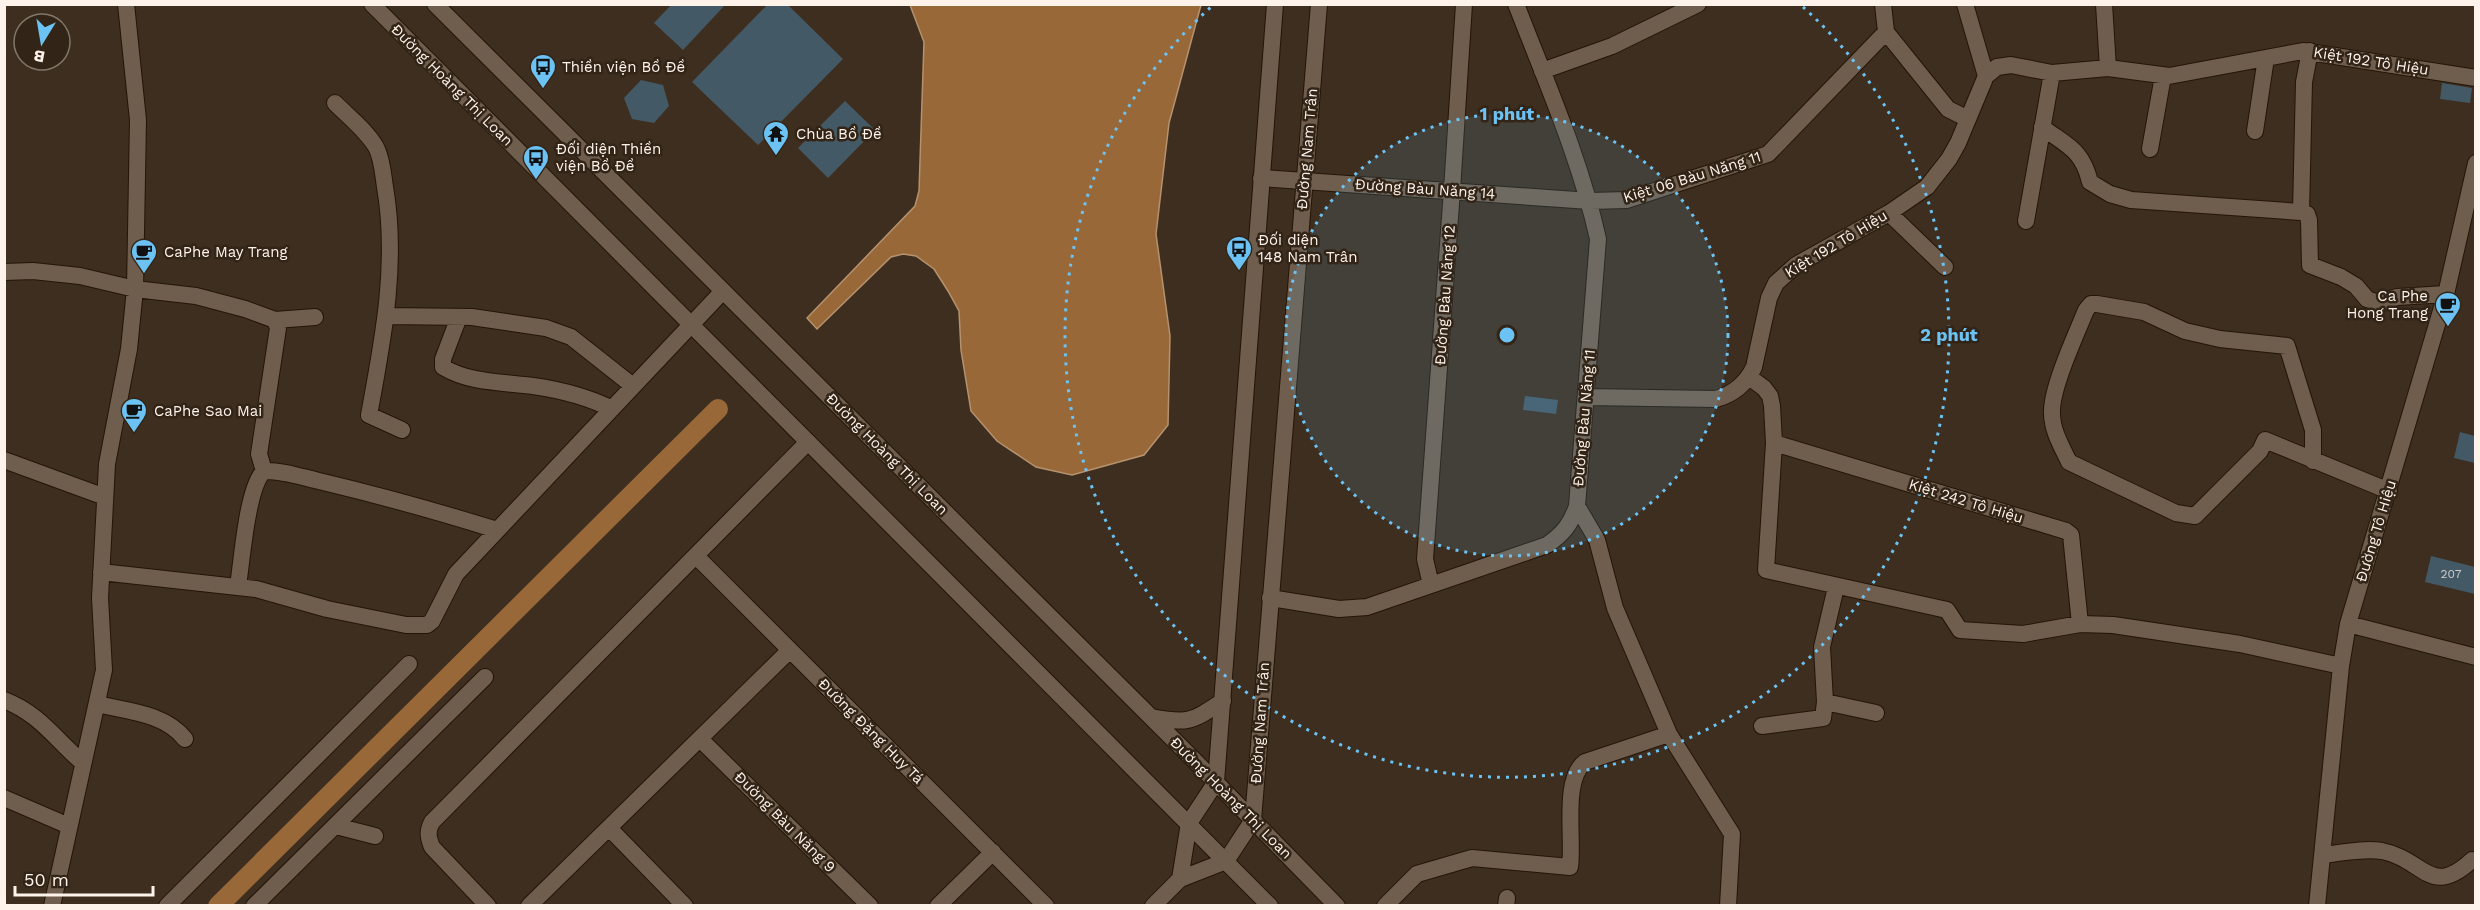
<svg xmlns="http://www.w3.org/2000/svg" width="2480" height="910" viewBox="0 0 2480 910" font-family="'Work Sans',sans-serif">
  <rect width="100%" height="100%" fill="#3d2e1f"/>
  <path fill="#986839" stroke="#b6926e" stroke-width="1.5" d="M910 5H1201L1169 123 1156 234 1170 336 1168 425 1144 455 1072 475 1036 467 997 441 971 411 961 350 959 311 948 291 934 269 916 256 903 254 891 257 817 329 807 318 915 206 919 191 924 42Z"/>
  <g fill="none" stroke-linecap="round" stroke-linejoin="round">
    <path stroke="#986839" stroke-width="20" d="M218 906 718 409"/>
  </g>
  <path fill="#445966" d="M672 4H726L683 50 654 23Z
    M768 4H787L843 59 758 145 692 82Z
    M641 80 663 85 669 106 654 123 632 119 624 98Z
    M2442 83 2472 88 2470 103 2440 99Z
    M845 101 875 130 828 178 798 148Z
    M1525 396 1558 400 1556 414 1523 410Z
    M2460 432 2475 436V463L2454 458Z
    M2431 556 2475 567V594L2425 582Z"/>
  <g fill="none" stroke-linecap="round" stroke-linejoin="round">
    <defs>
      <path id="minor" d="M1883 4 1886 32 1948 109 1968 119
        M1965 4 1986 76
        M2104 4 2108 68
        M1542 71 1612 46 1698 4
        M335 103C349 117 366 130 376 147 382 158 383 174 385 187 398 263 383 340 369 415L402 430
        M2042 127C2067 146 2082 149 2090 182L2110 194 2131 200 2301 212 2307 214 2309 220 2310 265 2341 277 2356 286 2367 299 2378 303 2397 297 2446 294
        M2255 131 2266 58
        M2150 149 2163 76
        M1261 178 1590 201 1627 200 1768 154 1886 32
        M2301 212 2304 82 2310 51
        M1889 213 1945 267
        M2026 221 2052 73
        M4 272 33 271 80 276 135 289 196 296 245 309 275 320 278 328 259 454 264 471
        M387 316 472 317 546 328 571 337 633 386
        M459 317 443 359V367C469 383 503 382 533 386 561 390 586 396 612 409
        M275 320 315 317
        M1749 377 1764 388 1770 396 1772 406 1774 443 1766 570 1947 610 1960 630 2023 634 2080 624 2113 625 2240 644 2341 666
        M1586 397 1716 399C1734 394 1746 384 1754 367L1769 298 1776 283 1796 265 1889 213 1927 187 1949 159 1958 143 1986 76 1997 67 2011 65 2052 73 2108 68 2169 76 2303 51 2476 78
        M1774 443 2066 531 2071 535 2080 624
        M4 460 105 497
        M2313 461V430L2287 346 2220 339 2185 331 2144 312 2097 304H2091L2086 310C2076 335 2051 388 2052 413 2052 431 2062 447 2069 462L2176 513 2195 516 2260 451 2265 440 2389 491
        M1577 506 1597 540 1615 608 1669 734 1732 834 1728 906
        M696 556 1046 906
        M101 572 256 589 327 609 406 625H427L432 621 456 574 723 291
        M1431 585 1425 559 1452 190 1464 4
        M238 586C242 561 247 487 264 471 283 470 304 478 323 482 382 496 439 512 497 530
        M1270 598 1339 609 1367 607 1547 545C1563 534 1571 524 1577 506L1598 239C1580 158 1546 82 1516 4
        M2348 624 2476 657
        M4 700C40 714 55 739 83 763
        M1825 702 1876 713
        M97 704C126 711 165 713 185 739
        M1762 726 1823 718 1825 702 1822 647 1836 587
        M700 739 870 906
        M4 798 69 826
        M336 826 375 836
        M609 828 685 906
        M2322 855C2341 853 2364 848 2382 851 2424 859 2430 899 2472 860
        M52 906 104 670 100 598 107 464 129 349 135 289 138 120 126 4
        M167 906 409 664
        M254 906 485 677
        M488 906 432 847C428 837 427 831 432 822L808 442
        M529 906 790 650
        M938 906 993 852
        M1385 906 1417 874 1472 858 1570 867C1574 838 1562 779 1585 762L1669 734
        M1506 906 1507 898
        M2317 906 2341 666 2348 624 2446 294 2476 163"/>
      <path id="tertiary" d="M1180 879 1189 823 1216 782 1275 4
        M1153 906 1180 879 1226 861 1253 820 1319 4"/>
      <path id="secondary" d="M372 4 1270 906
        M435 4 1188 754 1337 906
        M1151 717C1189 724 1191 722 1223 701"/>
    </defs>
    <use href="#minor" stroke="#231508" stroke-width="18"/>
    <use href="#tertiary" stroke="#231508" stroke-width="18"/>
    <use href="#secondary" stroke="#231508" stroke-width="18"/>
    <use href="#minor" stroke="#6f5e4e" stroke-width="16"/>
    <use href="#tertiary" stroke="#6f5e4e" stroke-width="16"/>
    <use href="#secondary" stroke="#6f5e4e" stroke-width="16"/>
  </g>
  <circle cx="1507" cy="335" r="221" fill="#6cc3f3" fill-opacity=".12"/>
  <g fill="none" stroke="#6cc3f3" stroke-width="3" stroke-dasharray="3 6">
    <circle cx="1507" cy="335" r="221"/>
    <path d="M1803 7A442 442 0 1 1 1211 7"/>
  </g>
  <defs>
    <symbol id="bus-pin" viewBox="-11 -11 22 30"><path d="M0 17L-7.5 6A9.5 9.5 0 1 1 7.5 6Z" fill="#6cc3f3" stroke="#322416"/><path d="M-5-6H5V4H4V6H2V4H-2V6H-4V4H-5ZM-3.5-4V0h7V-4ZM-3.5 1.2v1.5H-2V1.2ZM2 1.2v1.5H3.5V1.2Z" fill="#111"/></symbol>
    <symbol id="temple-pin" viewBox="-11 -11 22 30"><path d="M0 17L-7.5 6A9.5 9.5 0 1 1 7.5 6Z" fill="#6cc3f3" stroke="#322416"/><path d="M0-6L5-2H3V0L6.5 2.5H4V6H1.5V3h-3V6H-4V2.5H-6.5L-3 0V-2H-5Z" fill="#111"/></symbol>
    <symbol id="cafe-pin" viewBox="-11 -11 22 30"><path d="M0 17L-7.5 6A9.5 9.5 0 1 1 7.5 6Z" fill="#6cc3f3" stroke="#322416"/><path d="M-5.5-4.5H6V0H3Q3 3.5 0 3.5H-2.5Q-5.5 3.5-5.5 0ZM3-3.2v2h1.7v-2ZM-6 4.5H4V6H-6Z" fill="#111"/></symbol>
  </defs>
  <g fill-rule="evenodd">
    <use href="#bus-pin" x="528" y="52" width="30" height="40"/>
    <use href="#temple-pin" x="761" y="119" width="30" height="40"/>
    <use href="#bus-pin" x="521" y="143" width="30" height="40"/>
    <use href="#bus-pin" x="1224" y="234" width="30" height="40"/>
    <use href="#cafe-pin" x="129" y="237" width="30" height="40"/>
    <use href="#cafe-pin" x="2433" y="290" width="30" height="40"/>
    <use href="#cafe-pin" x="119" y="396" width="30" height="40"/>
  </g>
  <g text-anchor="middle" stroke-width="5" stroke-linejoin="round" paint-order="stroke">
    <g font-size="12" fill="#cfccc9">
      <text x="2451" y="578">207</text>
    </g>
    <g font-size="15" fill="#fdf3ea" stroke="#322416">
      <text transform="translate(2371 61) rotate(9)" y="5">Kiệt 192 Tô Hiệu</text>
      <text transform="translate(452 85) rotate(45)" y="5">Đường Hoàng Thị Loan</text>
      <text transform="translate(1307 149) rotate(-85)" y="5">Đường Nam Trân</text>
      <text transform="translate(1692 177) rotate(-17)" y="5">Kiệt 06 Bàu Năng 11</text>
      <text transform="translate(1425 189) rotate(4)" y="5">Đường Bàu Năng 14</text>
      <text transform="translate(1836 244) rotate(-31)" y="5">Kiệt 192 Tô Hiệu</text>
      <text transform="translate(1445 295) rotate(-86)" y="5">Đường Bàu Năng 12</text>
      <text transform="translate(1584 418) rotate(-85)" y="5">Đường Bàu Năng 11</text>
      <text transform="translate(887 454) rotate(45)" y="5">Đường Hoàng Thị Loan</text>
      <text transform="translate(1966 501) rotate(17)" y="5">Kiệt 242 Tô Hiệu</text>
      <text transform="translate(2376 531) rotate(-73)" y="5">Đường Tô Hiệu</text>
      <text transform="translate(1260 723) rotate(-86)" y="5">Đường Nam Trân</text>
      <text transform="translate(871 731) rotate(45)" y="5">Đường Đặng Huy Tá</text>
      <text transform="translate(1231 798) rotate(45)" y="5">Đường Hoàng Thị Loan</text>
      <text transform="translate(785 822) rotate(45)" y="5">Đường Bàu Năng 9</text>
    </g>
    <g font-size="15" fill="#fdf3ea" stroke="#322416" text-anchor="start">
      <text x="562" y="72">Thiền viện Bồ Đề</text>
      <text x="796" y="139">Chùa Bồ Đề</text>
      <text x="556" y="154">Đối diện Thiền<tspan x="556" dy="17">viện Bồ Đề</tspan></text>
      <text x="1258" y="245">Đối diện<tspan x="1258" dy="17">148 Nam Trân</tspan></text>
      <text x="164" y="257">CaPhe May Trang</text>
      <text x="2428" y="301" text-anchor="end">Ca Phe<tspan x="2428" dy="17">Hong Trang</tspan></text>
      <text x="154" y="416">CaPhe Sao Mai</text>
    </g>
  </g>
  <circle cx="1507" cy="335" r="9" fill="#6cc3f3" stroke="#322416" stroke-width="3"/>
  <g font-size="18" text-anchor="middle" font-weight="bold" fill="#6cc3f3" stroke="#322416" stroke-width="5" stroke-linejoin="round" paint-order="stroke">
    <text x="1507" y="120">1 phút</text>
    <text x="1949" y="341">2 phút</text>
  </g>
  <rect width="2480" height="910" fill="none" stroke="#fdf3ea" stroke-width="12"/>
  <g transform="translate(42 42) rotate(191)"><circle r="28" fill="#322416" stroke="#83776b" stroke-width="1.5"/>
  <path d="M0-4.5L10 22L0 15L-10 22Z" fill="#6cc3f3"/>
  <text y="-9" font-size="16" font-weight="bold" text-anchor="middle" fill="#fdf3ea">B</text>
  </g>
  <path d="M15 886v9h138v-9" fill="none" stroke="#fdf3ea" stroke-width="3"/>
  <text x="24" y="886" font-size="18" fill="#fdf3ea" stroke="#322416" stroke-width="4.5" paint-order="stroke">50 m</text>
</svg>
